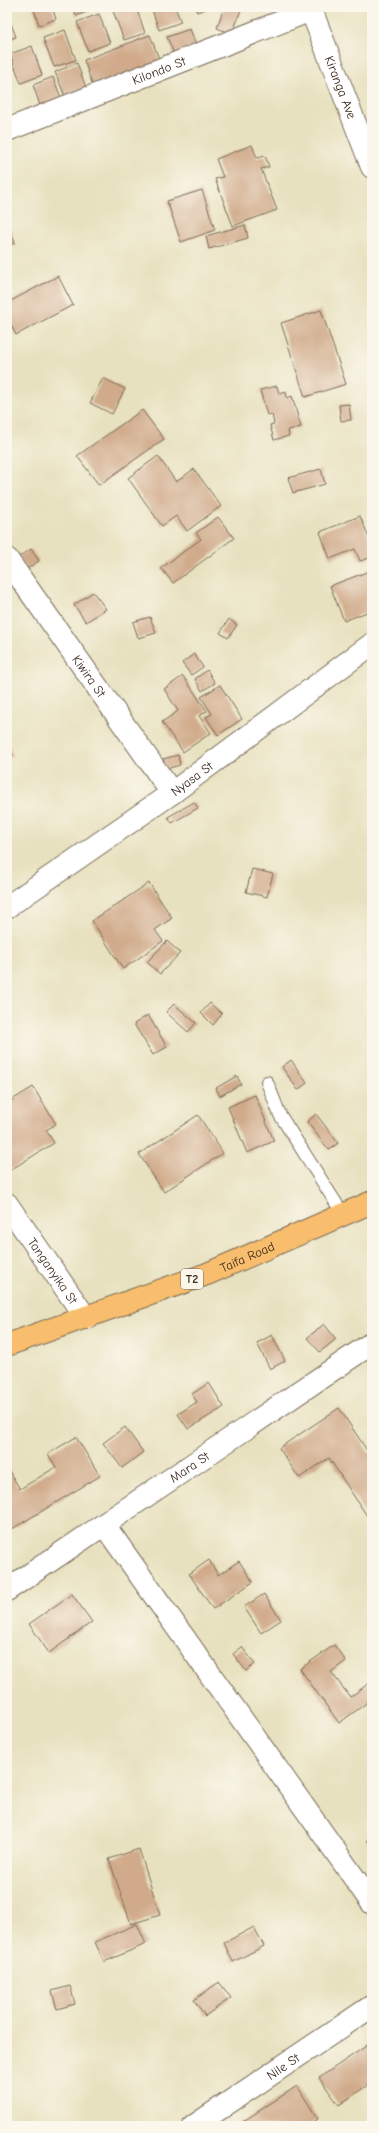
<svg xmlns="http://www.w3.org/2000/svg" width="379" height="2133" viewBox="0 0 379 2133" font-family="'Comic Neue',sans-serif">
  <rect width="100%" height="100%" fill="#fbf7ec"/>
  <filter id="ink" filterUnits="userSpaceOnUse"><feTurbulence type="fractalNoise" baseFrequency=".025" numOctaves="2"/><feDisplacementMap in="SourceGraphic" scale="8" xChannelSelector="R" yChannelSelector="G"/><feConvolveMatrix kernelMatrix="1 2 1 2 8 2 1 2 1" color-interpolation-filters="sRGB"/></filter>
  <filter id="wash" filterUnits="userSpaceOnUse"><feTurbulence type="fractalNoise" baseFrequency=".012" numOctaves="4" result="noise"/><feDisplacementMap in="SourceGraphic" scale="16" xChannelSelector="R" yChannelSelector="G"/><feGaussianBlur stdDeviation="0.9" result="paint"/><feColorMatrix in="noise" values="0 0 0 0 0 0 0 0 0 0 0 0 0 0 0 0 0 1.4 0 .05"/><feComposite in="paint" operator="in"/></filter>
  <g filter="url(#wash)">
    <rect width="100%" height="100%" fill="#e8e1bf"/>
    <g id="blocks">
      <path fill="#d0aa8a" d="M33 7H52L56 19 39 25Z
        M73 7H90L91 10 76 16Z
        M125 7H136L145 33 124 40 113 11Z
        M151 7H175L181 22 159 30Z
        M195 7H211L197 12Z
        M224 7H242L232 34 217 28Z
        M7 13 16 37 7 40Z
        M99 14 110 43 88 51 77 22Z
        M190 29 196 45 174 54 167 37Z
        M65 30 76 60 54 67 43 38Z
        M150 35 162 67 95 92 84 60Z
        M32 46 42 75 21 83 10 54Z
        M77 63 88 93 67 101 55 72Z
        M53 77 63 103 42 111 33 85Z
        M252 145 257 158 265 156 269 167 261 169 277 210 233 226 215 179 223 177 216 159Z
        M202 190 215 230 181 242 167 201Z
        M7 221 15 243 7 246Z
        M245 225 248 238 209 249 206 236Z
        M7 257 10 265 7 266Z
        M58 276 73 305 16 335 7 318V303Z
        M321 310 346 384 305 397 281 323Z
        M103 378 125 389 112 414 90 403Z
        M277 386 279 394 286 392 287 398 292 396 301 427 288 430 289 436 274 440 270 425 274 424 272 414 267 415 260 390Z
        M349 404 351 420 341 421 339 405Z
        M142 410 164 439 99 485 77 456Z
        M158 456 176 482 194 469 221 506 187 531 176 516 162 526 128 478Z
        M321 469 325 484 293 493 288 478Z
        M360 516 372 545V557L360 561 355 549 330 559 320 532Z
        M218 517 234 538 173 583 161 568 201 539 196 533Z
        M31 549 39 561 27 569 19 557Z
        M372 570V610L344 621 330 586Z
        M93 592 106 609 86 622 74 605Z
        M150 617 156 633 138 638 133 622Z
        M229 619 237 625 228 638 220 633Z
        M194 654 203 667 191 675 182 663Z
        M207 670 215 683 202 691 195 679Z
        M183 676 207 711 199 716 211 733 183 752 162 722 178 711 164 689Z
        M220 685 242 719 218 735 206 717 212 714 201 697Z
        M9 746 13 756 7 758V747Z
        M178 755 180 765 166 769 163 759Z
        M194 802 198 808 172 823 168 817Z
        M252 869 273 874 267 897 246 892Z
        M149 883 172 918 155 930 163 941 123 969 92 921Z
        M167 941 180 953 160 974 147 962Z
        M210 1003 222 1014 213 1025 201 1013Z
        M174 1004 196 1023 188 1032 166 1012Z
        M148 1015 167 1047 153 1055 134 1024Z
        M291 1060 307 1083 298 1090 282 1067Z
        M237 1076 241 1084 220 1096 216 1088Z
        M33 1087 56 1124 46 1130 54 1143 7 1172V1103Z
        M255 1095 274 1141 247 1153 228 1107Z
        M316 1114 338 1143 329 1150 307 1122Z
        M198 1115 223 1153 164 1192 139 1154Z
        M324 1324 336 1339 320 1352 307 1338Z
        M272 1335 285 1361 270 1369 257 1343Z
        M209 1383 224 1407 188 1429 178 1414 197 1402 192 1394Z
        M339 1408 372 1458V1513L367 1516 329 1458 299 1478 279 1448Z
        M125 1427 143 1452 122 1468 103 1443Z
        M76 1437 100 1476 12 1529 7 1521V1468L20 1489 56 1467 48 1454Z
        M209 1560 218 1575 239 1561 253 1582 213 1609 189 1574Z
        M72 1594 92 1622 49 1653 29 1624Z
        M264 1594 281 1620 261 1633 244 1607Z
        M334 1645 346 1661 331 1672 350 1697 368 1684 372 1690V1699L339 1723 300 1669Z
        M242 1647 255 1664 246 1671 233 1654Z
        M372 1838V1846L367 1841Z
        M139 1849 160 1915 131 1924 109 1859Z
        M137 1924 146 1944 104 1962 95 1942Z
        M254 1927 264 1946 233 1962 224 1943Z
        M219 1982 231 1998 205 2016 194 2000Z
        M70 1986 75 2004 57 2009 52 1991Z
        M372 2042V2082L339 2105 319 2078Z
        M297 2086 318 2119 307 2126H236Z"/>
    </g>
  </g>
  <g filter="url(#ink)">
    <use href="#blocks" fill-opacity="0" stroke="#786a56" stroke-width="1"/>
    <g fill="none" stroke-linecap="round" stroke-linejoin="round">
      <defs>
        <path id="service" d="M267 1082 280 1115 343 1214"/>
        <g id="minor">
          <path id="s1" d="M310 7 372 167"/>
          <path id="s2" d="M7 130 311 10"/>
          <path id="s3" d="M7 559 172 793"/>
          <path id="s4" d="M7 907 172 793 372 644"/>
          <path id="s5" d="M7 1204 86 1318"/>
          <path d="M105 1526 372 1903"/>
          <path id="s6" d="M7 1590 372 1343"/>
          <path id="s7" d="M194 2126 372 2006"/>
        </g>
        <g id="trunk">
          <path id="s8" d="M7 1345 207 1274 372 1202"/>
        </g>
      </defs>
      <use href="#service" stroke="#786a56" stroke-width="14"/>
      <use href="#minor" stroke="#786a56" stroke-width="24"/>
      <use href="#trunk" stroke="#786a56" stroke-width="24"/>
      <use href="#service" stroke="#fff" stroke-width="12"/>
      <use href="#minor" stroke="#fff" stroke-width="22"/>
      <use href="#trunk" stroke="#f9be6d" stroke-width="22"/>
    </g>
  </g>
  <g text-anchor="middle" stroke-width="3" stroke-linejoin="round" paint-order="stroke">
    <rect fill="#fbf7ec" stroke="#75685c" stroke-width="1" x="181" y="1269" width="22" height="20" rx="3"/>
    <g font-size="12" font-weight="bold" fill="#3b2a1e">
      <text x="192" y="1283">T2</text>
    </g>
    <g font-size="13" fill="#3b2a1e" stroke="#fbf7ec">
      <text dy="5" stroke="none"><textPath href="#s2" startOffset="163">Kilondo St</textPath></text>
      <text dy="5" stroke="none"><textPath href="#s1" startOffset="86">Kiranga Ave</textPath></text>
      <text dy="5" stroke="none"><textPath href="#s3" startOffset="143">Kiwira St</textPath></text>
      <text dy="5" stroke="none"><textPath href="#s4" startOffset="225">Nyasa St</textPath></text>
      <text dy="5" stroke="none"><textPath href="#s8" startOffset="256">Taifa Road</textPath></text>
      <text dy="5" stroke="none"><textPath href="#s5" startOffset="81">Tanganyika St</textPath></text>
      <text dy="5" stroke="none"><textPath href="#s6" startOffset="220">Mara St</textPath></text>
      <text dy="5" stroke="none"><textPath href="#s7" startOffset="107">Nile St</textPath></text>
    </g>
  </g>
  <rect width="379" height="2133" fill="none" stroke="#fbf7ec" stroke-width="24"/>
</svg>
